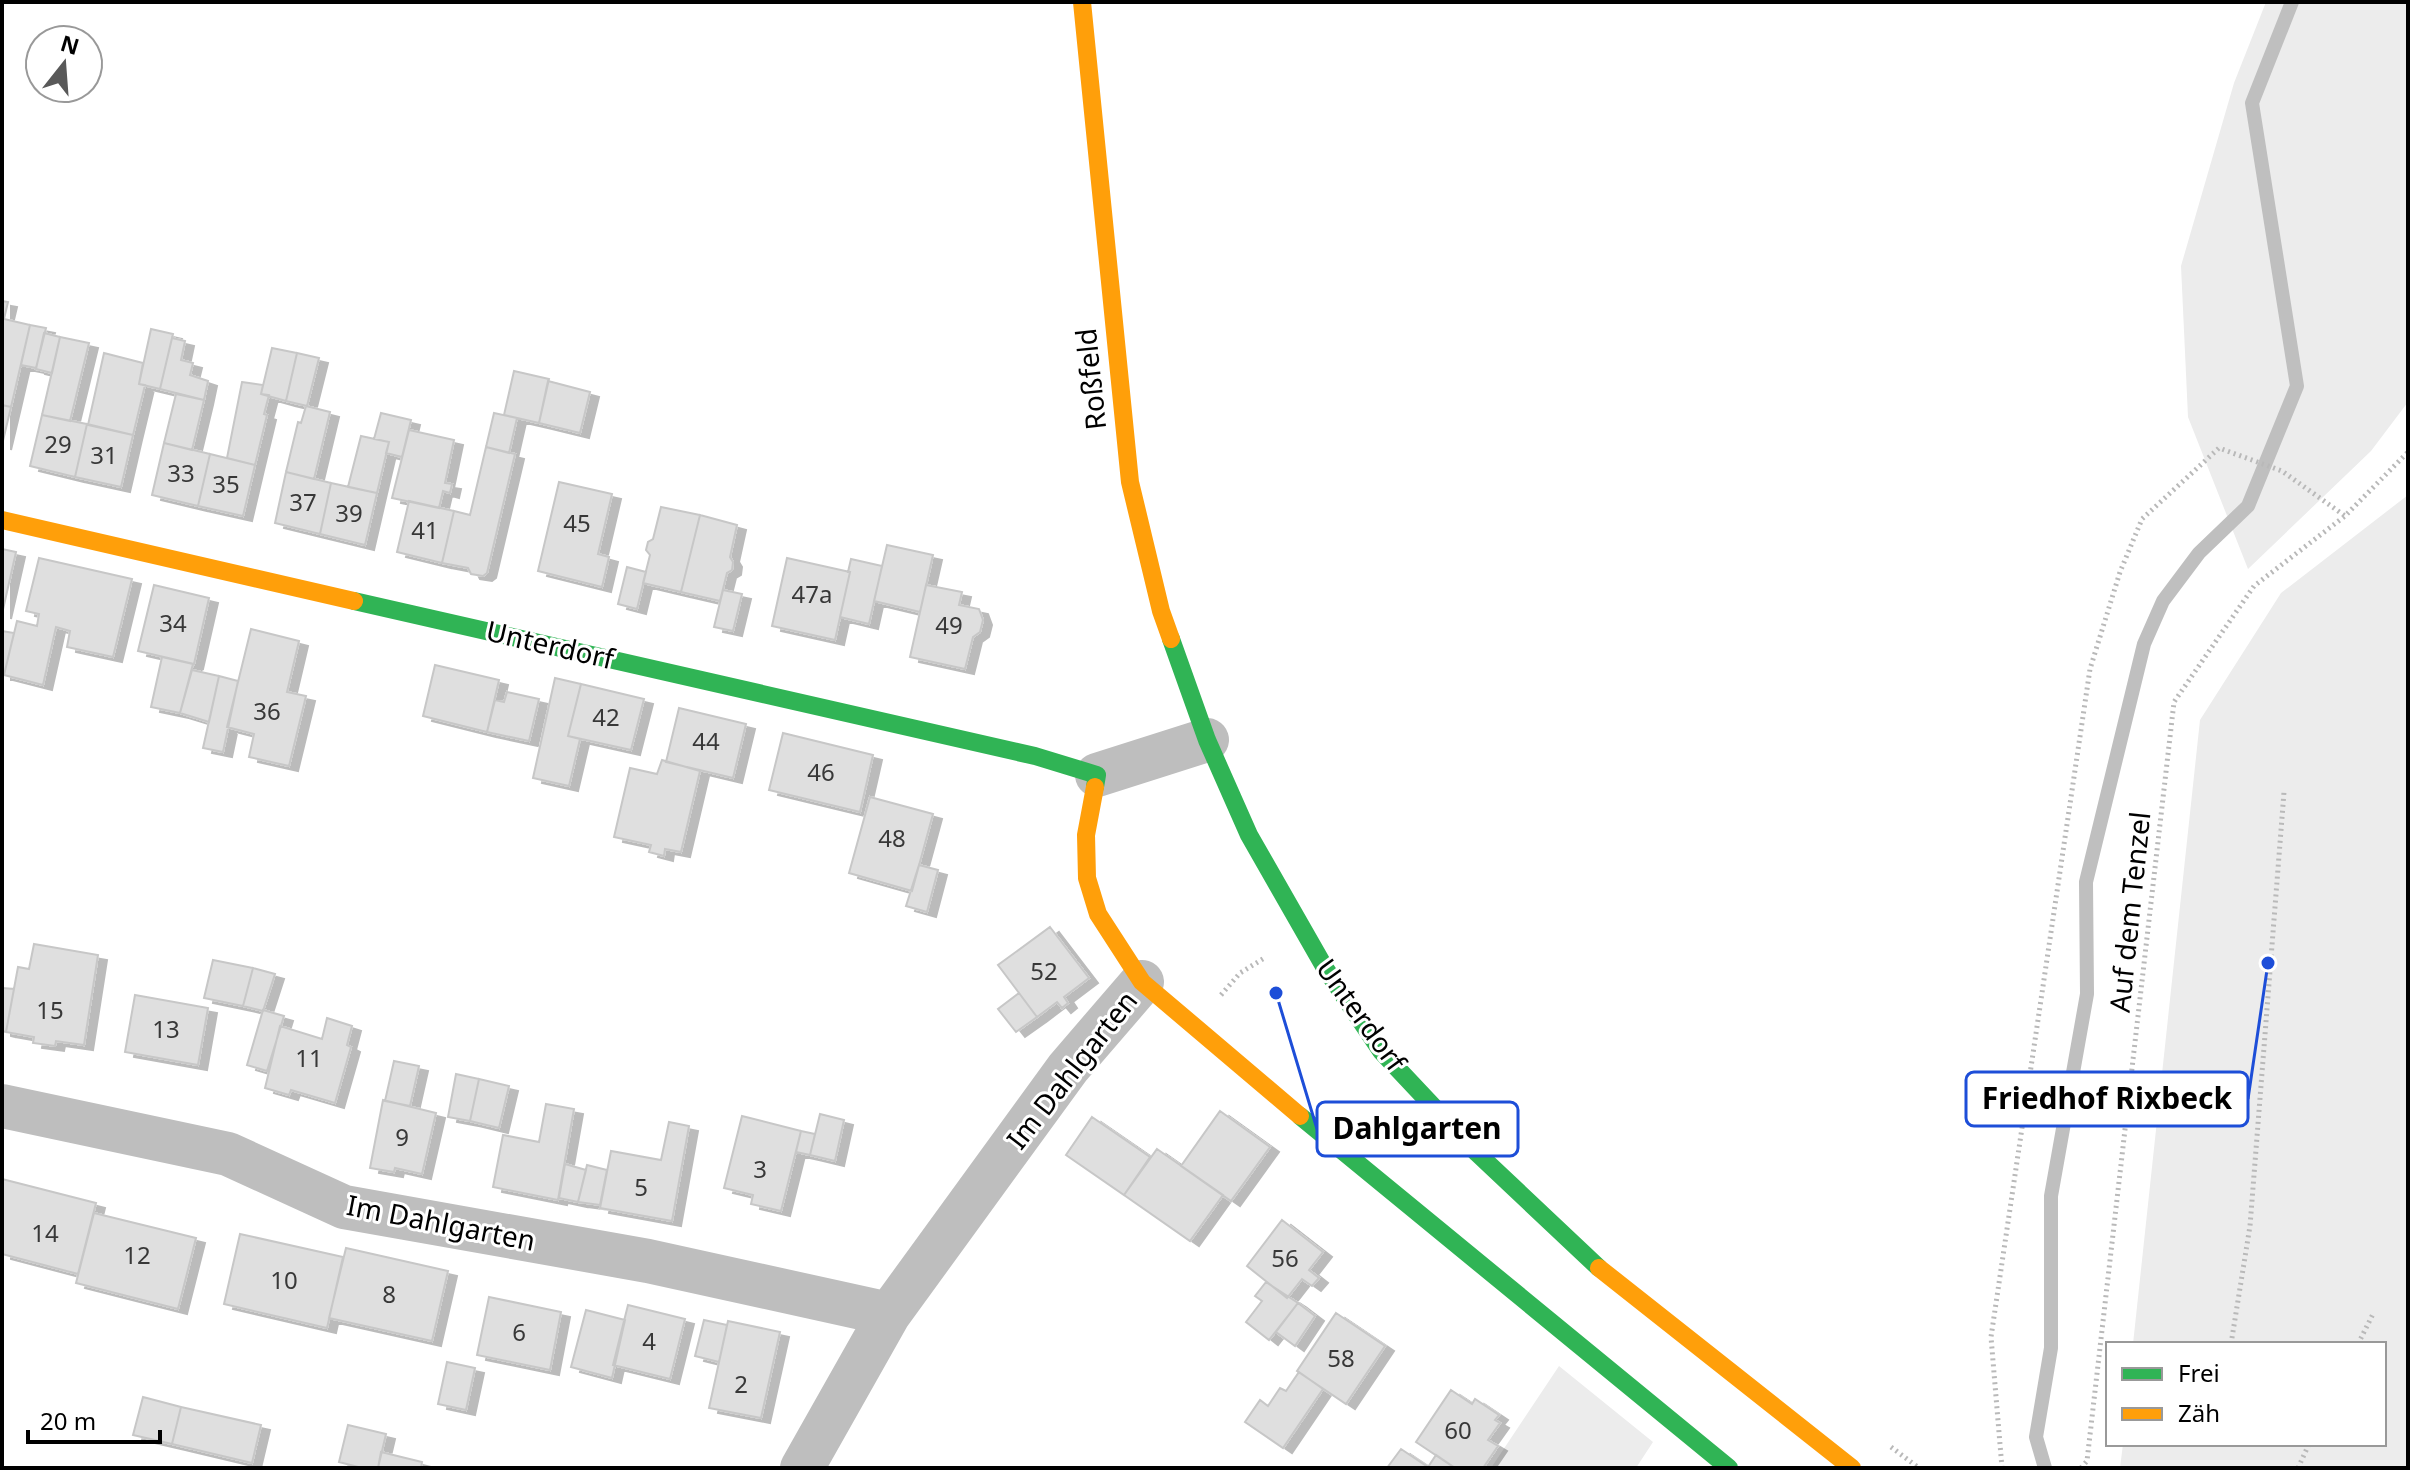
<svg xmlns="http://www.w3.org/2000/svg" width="2410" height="1470" viewBox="0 0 2410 1470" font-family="'Noto Sans',sans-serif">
  <defs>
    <filter id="shadow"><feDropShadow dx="9" dy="5" stdDeviation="0" flood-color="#0004"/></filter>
  </defs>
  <rect width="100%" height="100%" fill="#fff"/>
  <path fill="#ececec" d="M2266 2H2408V402L2371 451 2248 569 2188 417 2181 266 2234 83Z
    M2408 495V1468H2120L2123 1444H2384V1344H2133L2200 720 2281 593Z
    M1559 1366 1653 1442 1636 1468H1491Z"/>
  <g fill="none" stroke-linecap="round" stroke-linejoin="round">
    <path stroke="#bfbfbf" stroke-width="14" d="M2045 1468 2036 1437 2051 1348V1196L2087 994 2086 882 2144 644 2163 601 2199 553 2248 506 2297 386 2252 103 2292 2"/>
  </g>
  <path fill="#dfdfdf" stroke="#c7c7c7" stroke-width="2" filter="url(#shadow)" d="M2 301 8 302 4 319 30 325 11 407 2 405Z
    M30 325 46 328 36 368 21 365Z
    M151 329 173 334 160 389 139 384Z
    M44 333 60 337 52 373 36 369Z
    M60 337 89 343 70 421 42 415Z
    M172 338 185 341 181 360 193 363 190 375 208 381 204 400 160 389Z
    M272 348 297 353 286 401 261 394Z
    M104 353 143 363 139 384 145 385 133 435 88 425Z
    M297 353 319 358 307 406 286 401Z
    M514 371 549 379 539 423 504 415Z
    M548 381 590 392 580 433 539 423Z
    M242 382 263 385 261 394 269 395 264 414 267 415 255 465 227 458Z
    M176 394 204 400 192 450 164 443Z
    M2 405 11 407 2 445Z
    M306 406 330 412 314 479 286 472 298 422 301 423Z
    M381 413 411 420 402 457 386 453 389 442 374 439Z
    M494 413 517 418 509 453 486 447Z
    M42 415 87 424 75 477 30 466Z
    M87 424 133 435 121 487 75 477Z
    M409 430 454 440 445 483 452 484 450 493 443 491 439 508 392 498Z
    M361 436 389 442 377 493 348 487Z
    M164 443 210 454 198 506 152 495Z
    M486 447 515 454 487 573 483 576 471 574 468 568 442 563 454 511 470 515Z
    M210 454 255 465 243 516 198 506Z
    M286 472 331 483 320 534 275 523Z
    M559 482 612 494 598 554 609 557 602 587 538 571Z
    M331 483 377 493 365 545 320 534Z
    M409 501 454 511 442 563 397 552Z
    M661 507 700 515 681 592 643 583 650 555 646 550 648 542 653 539Z
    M700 515 737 525 730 557 733 562 732 570 727 573 720 601 681 592Z
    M887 545 933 555 920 612 874 601Z
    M2 549 16 552 2 614Z
    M39 558 132 579 113 657 67 647 70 631 56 627 43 685 4 675 17 621 37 626 39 614 26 611Z
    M787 558 850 572 835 640 772 626Z
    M851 559 882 566 869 624 840 617 850 572H848Z
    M627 567 646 572 637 609 618 604Z
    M154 585 209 598 194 664 138 651Z
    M926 585 962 592 959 605 979 609 983 620 980 632 973 637 965 669 910 657Z
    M723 590 742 594 733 631 714 627Z
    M251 629 299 641 287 692 306 696 289 766 249 757 254 734 227 727Z
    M2 631 14 633 4 675H2Z
    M162 657 193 664 180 713 151 707Z
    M435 665 499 680 487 732 423 716Z
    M192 670 219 676 209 722 180 713Z
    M219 676 238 681 223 752 203 748Z
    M555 678 581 684 568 736 580 739 569 786 533 778Z
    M581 684 644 699 631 750 568 736Z
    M507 692 539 699 529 741 487 732 495 700 504 702Z
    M679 708 746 724 733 778 666 762Z
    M783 733 873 755 860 812 769 790Z
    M662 760 700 771 681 852 665 849 664 856 649 852 651 845 614 837 630 768 657 774Z
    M870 797 933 814 912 891 849 873Z
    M919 865 938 870 927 912 906 906Z
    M1050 927 1089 978 1064 997 1068 1003 1062 1008 1057 1002 1037 1017 998 965Z
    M34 944 98 955 84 1045 56 1041 55 1046 33 1043 34 1037 6 1032 18 967 29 969Z
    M213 960 253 968 243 1006 204 998Z
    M253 968 275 974 263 1011 243 1006Z
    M2 988 14 989 6 1032 2 1031Z
    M1019 993 1037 1017 1016 1032 998 1009Z
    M135 995 208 1008 198 1065 125 1052Z
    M263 1010 284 1016 267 1071 247 1065Z
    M327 1018 352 1026 347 1045 351 1047 335 1103 291 1090 289 1095 265 1088 280 1026 322 1039Z
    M394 1061 419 1066 410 1106 385 1101Z
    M456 1074 479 1079 470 1121 448 1117Z
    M479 1079 509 1086 499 1128 470 1121Z
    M383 1100 436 1113 422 1174 395 1168 394 1172 370 1168Z
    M546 1104 574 1109 558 1200 493 1187 503 1135 539 1142Z
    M1220 1111 1270 1147 1231 1201 1181 1166Z
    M820 1114 844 1120 835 1161 810 1155Z
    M742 1116 801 1131 781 1211 751 1204 753 1195 724 1188Z
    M1092 1117 1150 1157 1124 1195 1066 1155Z
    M669 1122 689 1126 672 1221 600 1208 611 1151 661 1160Z
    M801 1131 815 1134 810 1155 796 1152Z
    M1157 1149 1223 1195 1190 1241 1124 1195Z
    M565 1164 586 1170 578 1202 559 1198Z
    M587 1165 607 1170 600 1205 578 1202Z
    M2 1179 96 1203 78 1274 2 1254Z
    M94 1213 196 1238 178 1309 76 1283Z
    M1282 1220 1323 1252 1309 1270 1319 1278 1312 1286 1302 1279 1287 1298 1247 1266Z
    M240 1234 343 1257 327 1328 224 1304Z
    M346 1248 448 1271 432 1341 329 1318Z
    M1266 1282 1298 1303 1269 1340 1246 1322 1262 1301 1255 1296Z
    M489 1297 561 1312 550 1370 477 1355Z
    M1298 1303 1315 1316 1295 1346 1276 1332Z
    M628 1305 685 1319 670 1379 613 1365Z
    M586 1310 625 1320 612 1378 571 1367Z
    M1336 1313 1385 1346 1346 1404 1297 1371Z
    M704 1320 727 1325 719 1362 695 1356Z
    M728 1321 780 1332 761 1418 709 1408Z
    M447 1362 475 1368 466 1410 438 1404Z
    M1299 1372 1323 1389 1283 1448 1245 1422 1260 1400 1268 1406 1280 1388 1286 1391Z
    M1451 1390 1472 1404 1475 1399 1499 1415 1495 1420 1500 1423 1488 1440 1498 1446 1483 1468H1455L1416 1442Z
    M143 1397 181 1407 172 1444 133 1435Z
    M181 1407 261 1425 252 1463 172 1444Z
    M348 1425 386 1434 378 1468H362L339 1462Z
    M1401 1449 1428 1467 1436 1455 1455 1468H1387Z
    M381 1452 422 1462 421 1468H378Z"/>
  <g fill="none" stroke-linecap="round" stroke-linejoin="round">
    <path stroke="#b9b9b9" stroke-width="5" stroke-dasharray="2 4" stroke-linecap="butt" d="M1221 995 1240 973 1266 957
      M2231 1344 2250 1226 2284 792
      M2358 1344 2374 1312
      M1891 1447 1919 1468
      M2002 1468 1991 1337 2090 669 2120 572 2142 519 2219 448 2282 471 2345 516
      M2081 1468 2087 1461 2174 702 2254 586 2345 516 2408 452
      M2298 1468 2309 1444"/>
    <path stroke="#bebebe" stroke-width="44" d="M1097 775 1207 740
      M2 1106 228 1154 344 1207 648 1261 889 1314
      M802 1468 889 1314 1068 1068 1142 982"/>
    <path stroke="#30b455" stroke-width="18" d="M354 601 1035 756 1097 775 1095 787
      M1171 639 1207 740 1249 835 1325 968 1381 1051 1477 1153 1599 1268
      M1300 1116 1729 1468"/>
    <path stroke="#ff9f0a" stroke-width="18" d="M1082 2 1130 482 1161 611 1171 639
      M2 520 354 601
      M1095 787 1086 835 1087 878 1098 914 1142 982 1300 1116
      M1599 1268 1852 1468"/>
  </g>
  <g text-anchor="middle" stroke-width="6" stroke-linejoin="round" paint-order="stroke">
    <g font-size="24" fill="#383838">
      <text x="58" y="453">29</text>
      <text x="104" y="464">31</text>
      <text x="181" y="482">33</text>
      <text x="226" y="493">35</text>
      <text x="303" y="511">37</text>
      <text x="349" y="522">39</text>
      <text x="577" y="532">45</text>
      <text x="425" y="539">41</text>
      <text x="812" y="603">47a</text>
      <text x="173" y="632">34</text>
      <text x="949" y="634">49</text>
      <text x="267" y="720">36</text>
      <text x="606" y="726">42</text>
      <text x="706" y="750">44</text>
      <text x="821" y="781">46</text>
      <text x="892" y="847">48</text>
      <text x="1044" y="980">52</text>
      <text x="50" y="1019">15</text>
      <text x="166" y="1038">13</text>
      <text x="309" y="1067">11</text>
      <text x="402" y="1146">9</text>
      <text x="760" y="1178">3</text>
      <text x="641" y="1196">5</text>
      <text x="45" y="1242">14</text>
      <text x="137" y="1264">12</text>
      <text x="1285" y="1267">56</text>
      <text x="284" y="1289">10</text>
      <text x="389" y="1303">8</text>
      <text x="519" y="1341">6</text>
      <text x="649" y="1350">4</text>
      <text x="1341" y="1367">58</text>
      <text x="741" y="1393">2</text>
      <text x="1458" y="1439">60</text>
    </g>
    <g font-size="28" fill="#000" stroke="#fff">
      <text transform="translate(1091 379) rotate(-96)" y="10">Roßfeld</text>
      <text transform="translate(550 645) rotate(13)" y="10">Unterdorf</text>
      <text transform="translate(2130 912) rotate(-84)" y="10">Auf dem Tenzel</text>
      <text transform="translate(1361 1015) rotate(54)" y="10">Unterdorf</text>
      <text transform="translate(1072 1070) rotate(-52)" y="10">Im Dahlgarten</text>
      <text transform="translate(441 1223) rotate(11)" y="10">Im Dahlgarten</text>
    </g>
  </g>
  <path fill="none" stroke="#1d4ed8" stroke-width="3" d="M2268 963L2248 1099M1276 993L1317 1129"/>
  <g fill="#1d4ed8" stroke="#fff" stroke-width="3">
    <circle cx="2268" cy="963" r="8"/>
    <circle cx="1276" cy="993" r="8"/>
  </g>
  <g fill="#fff" stroke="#1d4ed8" stroke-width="3">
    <rect x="1966" y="1072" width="282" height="54" rx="8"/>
    <rect x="1317" y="1102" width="201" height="54" rx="8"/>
  </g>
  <g font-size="30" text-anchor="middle" font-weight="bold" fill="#000">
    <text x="2107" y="1109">Friedhof Rixbeck</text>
    <text x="1417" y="1139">Dahlgarten</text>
  </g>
  <rect width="2410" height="1470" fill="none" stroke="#000000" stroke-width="8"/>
  <rect x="2106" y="1342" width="280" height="104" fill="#ffffff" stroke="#999999" stroke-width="2"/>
  <rect x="2122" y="1368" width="40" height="12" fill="#30b455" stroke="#999999" stroke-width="2"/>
  <text x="2178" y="1382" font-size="24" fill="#000000">Frei</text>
  <rect x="2122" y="1408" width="40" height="12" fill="#ff9f0a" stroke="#999999" stroke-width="2"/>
  <text x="2178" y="1422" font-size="24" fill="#000000">Zäh</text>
  <g transform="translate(64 64) rotate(17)"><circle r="38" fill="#ffffff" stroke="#999999" stroke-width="2"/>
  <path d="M0-6L14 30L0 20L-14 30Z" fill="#595959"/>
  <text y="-12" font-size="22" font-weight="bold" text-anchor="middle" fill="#000000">N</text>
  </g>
  <path d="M28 1430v12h132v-12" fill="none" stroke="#000000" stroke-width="4"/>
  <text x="40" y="1430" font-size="24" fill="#000000" stroke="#ffffff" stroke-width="6" paint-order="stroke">20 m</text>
</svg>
